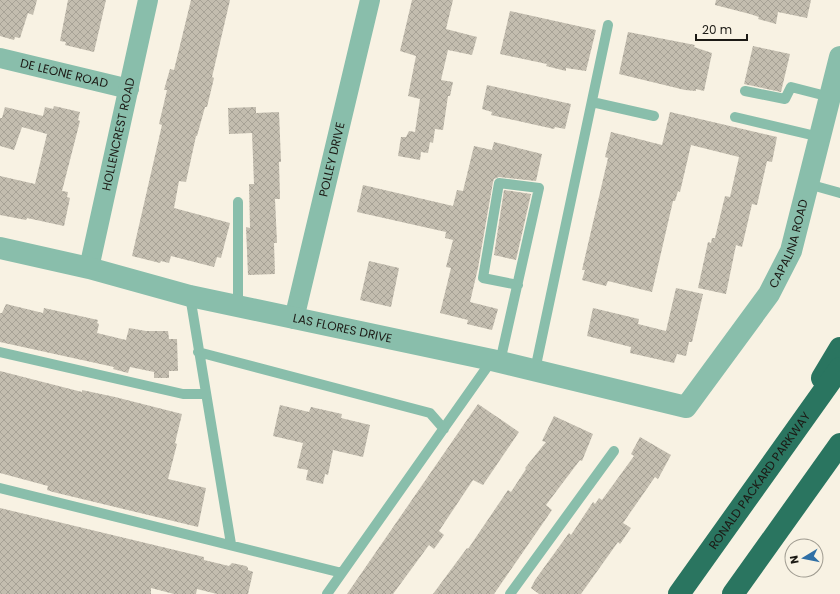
<svg xmlns="http://www.w3.org/2000/svg" width="840" height="594" viewBox="0 0 840 594" font-family="Poppins,sans-serif">
  <defs>
    <pattern id="building-cross-hatch" width="8" height="8" patternUnits="userSpaceOnUse"><rect width="8" height="8" fill="#c3bdaf"/><path d="M0 0l8 8M0 8l8-8" fill="none" stroke="#a7a296"/></pattern>
  </defs>
  <rect width="100%" height="100%" fill="#f8f2e3"/>
  <path fill="url(#building-cross-hatch)" d="M0 0H37L33 15 28 13 20 38 15 37 14 40 0 36Z
    M68 0H106L94 52 65 45 66 42 60 41Z
    M191 0H230L212 77 214 78 207 107H205L197 136H196L186 182 179 181 174 208 230 223 221 258 217 257 214 267 171 256 169 263 161 261 160 263 132 256 162 125 159 124 167 90H164L170 69 174 70Z
    M412 0H453L446 29 477 37 472 55 448 50 441 80 453 82 450 96H448L443 130 435 129 433 143 430 142 428 153 421 152 420 160 398 156 401 137H406L409 131 415 132 420 99 408 96 416 56 400 51Z
    M716 0H811L807 18 778 12 776 24 758 19 759 17 750 14 715 5Z
    M510 11 596 30 586 71 566 68V71L546 66 547 64 500 54Z
    M628 32 695 45 694 47 712 53 704 91 696 89V91L685 90 619 74Z
    M753 46 790 54 781 92 744 84Z
    M487 85 571 104 565 129 555 127 554 129 491 115 492 112 482 109Z
    M54 106 80 112 78 120 80 121 62 191 68 192 67 197 70 198 64 226 27 218 26 220 0 215V176L35 184 47 134 22 127 14 150 0 146V118H2L5 107 43 116 45 107 53 109Z
    M256 107V113L279 112 281 162H279L280 199H275L277 243H274L275 274 248 275 246 227 250 228 249 184H254L252 133 229 134 228 108Z
    M670 112 777 137 772 162 767 161 757 205 752 204 742 247 736 245 726 294 698 288 708 242 711 243 712 238H715L725 196 730 197 739 157 691 145 680 192 678 191 675 201H673L652 292 608 281 606 286 582 280 585 270H582L608 158 605 157 611 132 662 145Z
    M494 142 542 154 536 181 499 177 494 179 493 182 478 268 470 302 498 309 492 330 467 324 468 320 440 313 451 268 446 267 453 240 445 238 446 232 357 212 363 185 453 206 457 190 463 191 474 146 492 150Z
    M504 190 531 194 516 260 494 255Z
    M369 261 399 268 391 307 360 300Z
    M676 288 703 294 692 342H689L686 356 677 354 674 363 630 353 631 347 587 336 593 308 639 319 638 324 666 331Z
    M6 304 43 313 44 308 98 320 97 323 99 324 97 333 126 340 129 328 146 331H168L169 339H177L178 371H169V378H154V372L130 367 128 373 113 369 114 367 0 342V313H2Z
    M0 371 82 392V390L115 397 182 414 175 443 177 444 168 479 206 488 198 527 53 492 47 490 48 486 0 473Z
    M478 404 519 432 483 485 473 480 439 531 444 535 434 549 429 545 393 594H347Z
    M280 405 309 412 311 407 342 414 341 418 370 425 363 457 333 450 328 475 325 474 323 484 306 480 308 470 297 468 303 443 273 436Z
    M554 416 593 434 582 461 580 460 546 505 552 510 494 594H433L467 548 468 549 508 490 511 492 526 469 525 468 546 442 542 441Z
    M640 437 671 455 658 479 655 477 623 523 631 528 620 544 618 542 581 594H539L531 588 535 580 569 533 571 535 593 502 595 504 599 498 602 500 634 456 631 454Z
    M0 508 204 557V560L229 566 232 563 246 566 248 568V570L253 572 248 594H217L197 589 196 594H174L151 588V594H0Z"/>
  <g fill="none" stroke-linecap="round" stroke-linejoin="round">
    <path stroke="#89beab" stroke-width="10" d="M745 91 785 99 791 87 830 97
      M592 102 654 116
      M735 117 820 137
      M808 184 840 193
      M190 296 231 544
      M238 307V202
      M0 352 183 394H205
      M198 352 430 413 444 429
      M500 362C513 304 526 246 539 188L499 183 483 278 518 285
      M535 370 608 25
      M0 488 342 573
      M327 594 492 360
      M510 594 614 451"/>
    <g stroke="#89beab" stroke-width="20">
      <path id="s1" d="M0 58 129 89"/>
      <path id="s2" d="M89 268 148 0"/>
      <path id="s3" d="M294 319 370 0"/>
    </g>
    <path stroke="#89beab" stroke-width="22" id="s4" d="M0 248 89 268 190 296 492 360 686 407 769 294 791 251 840 57"/>
    <g stroke="#2a7560" stroke-width="22">
      <path d="M822 378 840 348"/>
      <path id="s5" d="M679 594 840 368"/>
      <path d="M733 594 840 444"/>
    </g>
  </g>
  <g text-anchor="middle" stroke-width="3.5" stroke-linejoin="round" paint-order="stroke">
    <g font-size="12" fill="#1c1a15" stroke="#f8f2e3">
      <text dy="4" stroke="none"><textPath href="#s1" startOffset="66">DE LEONE ROAD</textPath></text>
      <text dy="4" stroke="none"><textPath href="#s2" startOffset="137">HOLLENCREST ROAD</textPath></text>
      <text dy="4" stroke="none"><textPath href="#s3" startOffset="164">POLLEY DRIVE</textPath></text>
      <text dy="4" stroke="none"><textPath href="#s4" startOffset="899">CAPALINA ROAD</textPath></text>
      <text dy="4" stroke="none"><textPath href="#s4" startOffset="352">LAS FLORES DRIVE</textPath></text>
      <text dy="4" stroke="none"><textPath href="#s5" startOffset="139">RONALD PACKARD PARKWAY</textPath></text>
    </g>
  </g>
  <g transform="translate(804 558) rotate(260)"><circle r="19" fill="#f8f2e3" stroke="#a09c91"/>
  <path d="M0-3L7 15L0 10L-7 15Z" fill="#2f6fa5"/>
  <text y="-6" font-size="11" font-weight="bold" text-anchor="middle" fill="#1c1a15">N</text>
  </g>
  <path d="M696 34v6h51v-6" fill="none" stroke="#1c1a15" stroke-width="2"/>
  <text x="702" y="34" font-size="12" fill="#1c1a15" stroke="#f8f2e3" stroke-width="3" paint-order="stroke">20 m</text>
</svg>
